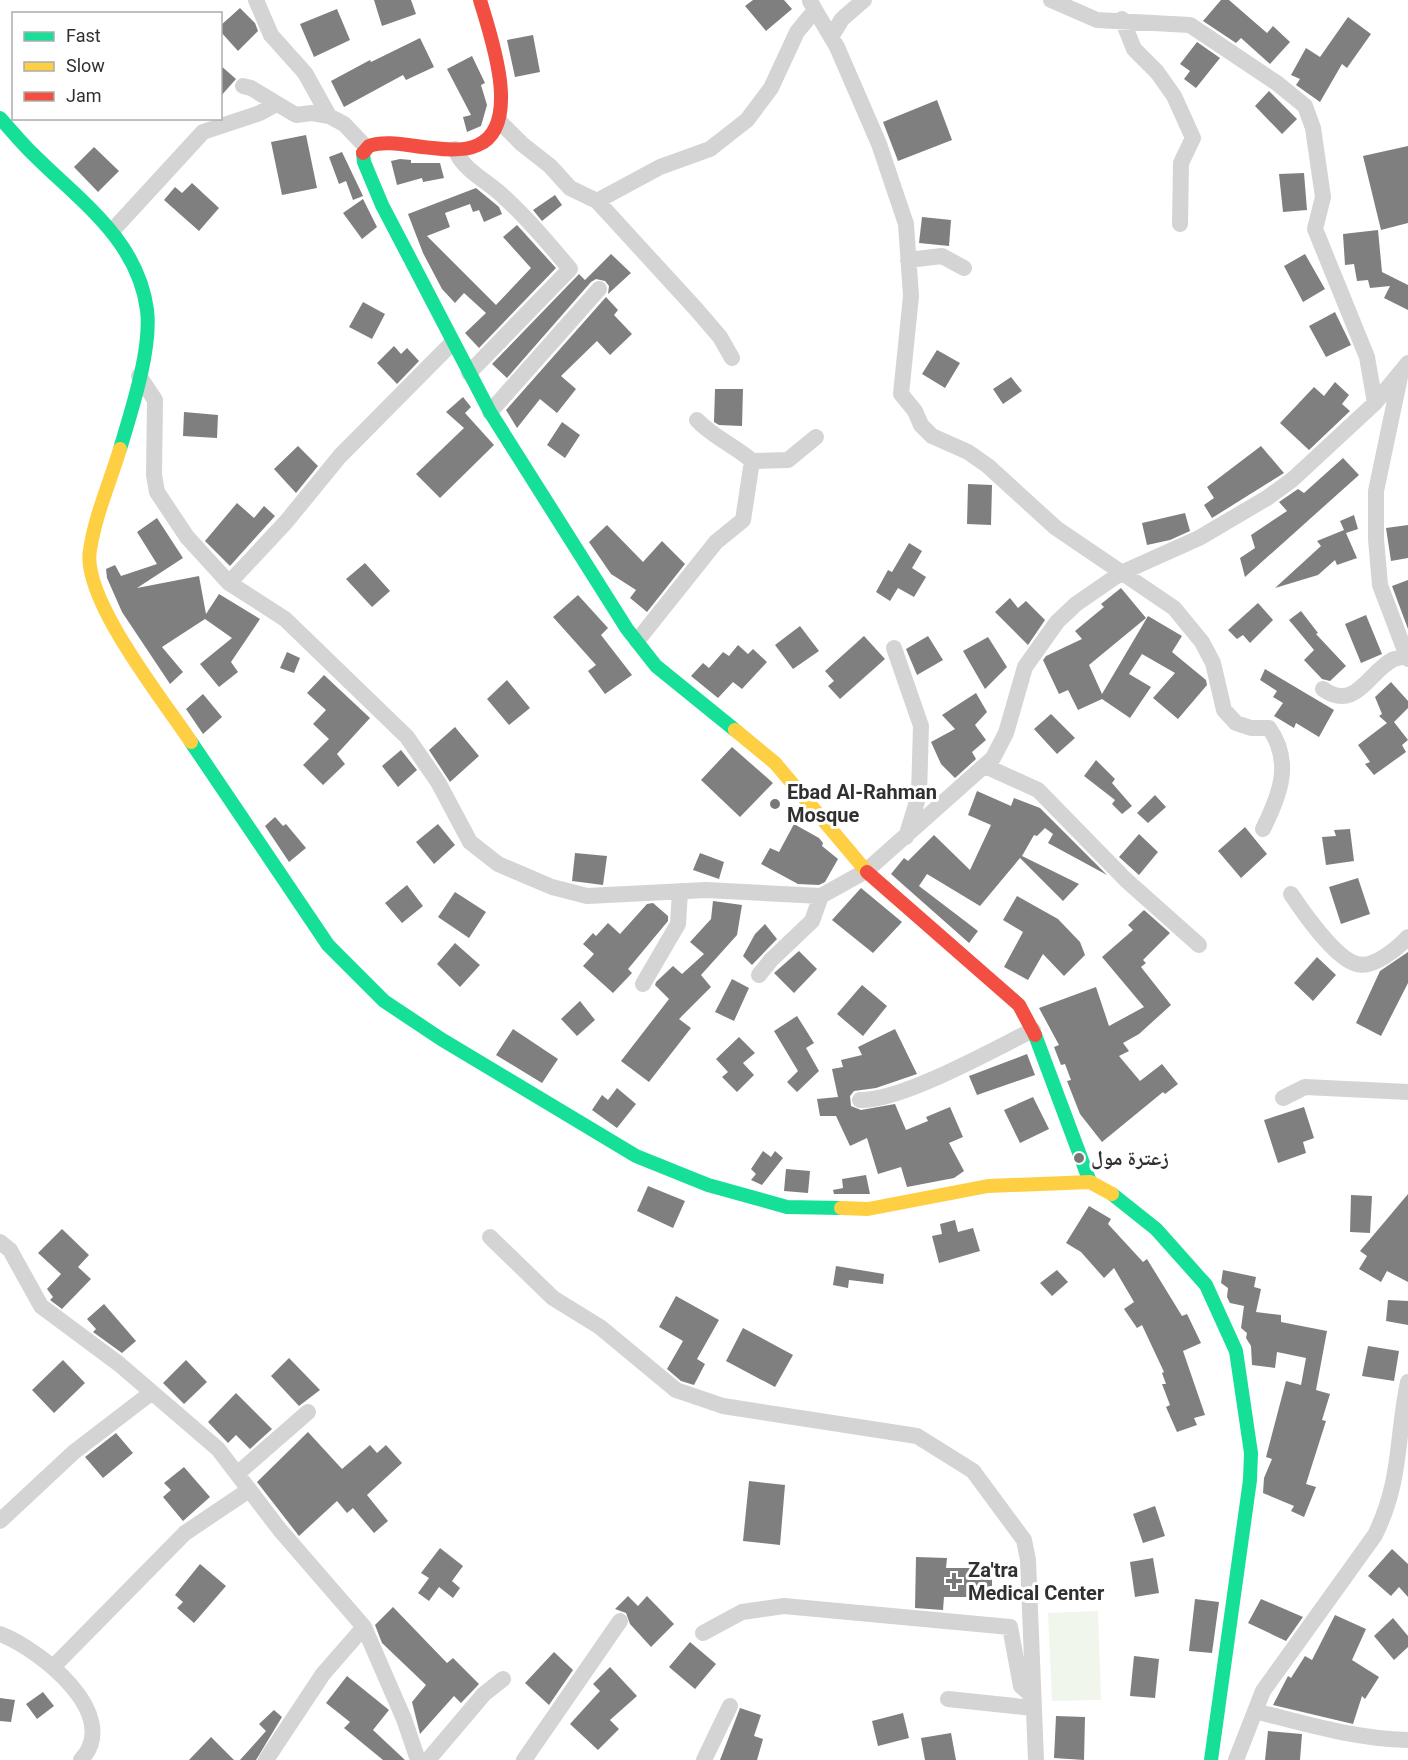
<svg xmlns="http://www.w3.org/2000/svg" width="1408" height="1760" viewBox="0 0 1408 1760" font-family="Roboto,'Noto Naskh Arabic',sans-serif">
  <rect width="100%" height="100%" fill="#fff"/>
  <path fill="#f1f6ec" d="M1098 1611 1101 1700 1052 1701 1048 1613Z"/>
  <path fill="#7f7f7f" d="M374 0H411L416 14 382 26Z
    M753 0H784L792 9 766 31 745 6Z
    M1221 0H1229L1267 33 1273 26 1290 42 1270 64 1241 38 1236 43 1203 21Z
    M240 8 255 23 258 31 238 51 220 31V26Z
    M337 9 350 40 314 57 300 24Z
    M1348 17 1371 34 1347 68 1342 64 1320 102 1296 85 1300 79 1291 75 1306 48 1320 57Z
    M533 35 540 72 515 77 507 40Z
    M420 38 434 67 406 80 403 75 344 107 331 81 370 60 371 62Z
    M1197 42 1220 58 1196 88 1184 79 1190 71 1180 64Z
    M472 56 485 83 481 85 487 105 481 126 467 132 463 117 471 115 447 69Z
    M220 65 236 79 220 97Z
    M1269 91 1297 119 1282 134 1255 106Z
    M937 100 952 140 898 161 883 122Z
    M306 135 317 188 282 195 271 142Z
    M1408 146V223L1381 230 1363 156Z
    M94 147 119 171 98 192 74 167Z
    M342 152 363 196 353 200 346 181 339 184 329 157Z
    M400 159 411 160V163H440L444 178 423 182 422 178 397 185 391 161Z
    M1304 173 1307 210 1283 212 1279 174Z
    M192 183 219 208 199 231 164 200 175 187 182 193Z
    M476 188 499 207 502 214 484 222 479 210 473 212 470 204 445 213 450 227 427 236 496 305 531 268 503 237 517 225 556 268 479 348 465 333 486 313 464 293 455 303 442 289 423 253 408 214Z
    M555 195 562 205 542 221 533 210Z
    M363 199 377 227 362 239 343 213Z
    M922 217 951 220 949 246 919 243Z
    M1378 230 1382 272 1408 285V310L1384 298 1390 286 1370 288 1368 280 1357 281 1354 264 1345 265 1343 234Z
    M611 254 631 273 608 294 609 286 605 281 596 279 591 282 507 378 492 364 579 274 585 280Z
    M1305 254 1325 289 1303 302 1284 266Z
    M606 297 618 310 614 315 632 334 610 355 597 341 561 376 576 389 557 413 540 399 517 428 506 410Z
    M363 302 385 314 372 339 349 327Z
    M1335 312 1351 345 1326 357 1309 326Z
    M394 346 401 354 407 348 419 361 397 384 377 363Z
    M937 350 960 363 945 388 922 374Z
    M1011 377 1022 391 1003 404 993 389Z
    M1335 382 1349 395 1342 404 1350 411 1309 450 1280 423 1314 387 1324 396Z
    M715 389H743L742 426 719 425 714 422Z
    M463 397 471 407 465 413 494 445 440 498 416 474 464 428 446 412Z
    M184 412 218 415 217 438 183 436Z
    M562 422 580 435 565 458 547 445Z
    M298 446 318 466 296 493 274 469Z
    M1261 446 1284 473 1212 518 1204 505 1214 498 1207 487Z
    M1343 458 1359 475 1245 577 1240 558 1255 548 1251 535 1287 511 1279 502 1298 489 1304 493Z
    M968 484 992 485 991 525 967 524Z
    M237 503 254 518 264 506 275 516 230 566 205 541Z
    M1185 513 1190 531 1170 540 1147 545 1142 523Z
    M1354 515 1358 529 1346 533 1357 558 1337 565 1335 560 1318 575 1275 588 1321 546 1317 541 1344 530 1340 521Z
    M157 518 183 558 137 588 199 576 206 614 219 594 260 619 231 662 238 672 219 687 200 664 232 638 205 619 162 647 183 672 170 684 122 612 107 578 106 569 115 565 121 576 157 564 137 532Z
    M607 525 643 562 662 541 685 564 647 612 630 598 636 590 611 574 589 542Z
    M1408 525V558L1391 561 1386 528Z
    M909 543 922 551 912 568 926 577 914 597 898 588 890 601 876 592 888 570 892 572Z
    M365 563 390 591 372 607 346 579Z
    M1408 580V629L1392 586Z
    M1121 588 1146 618 1089 665 1102 694 1148 616 1182 636 1172 652 1206 680 1207 685 1178 719 1153 698 1175 673 1142 654 1129 674 1151 687 1130 718 1102 699 1078 710 1068 690 1059 694 1043 660 1046 656 1082 639 1075 631 1104 607 1101 604Z
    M578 595 608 628 601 635 632 675 605 694 588 671 596 665 553 617Z
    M1010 598 1018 608 1026 601 1045 620 1028 645 995 612Z
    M1258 603 1273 620 1250 643 1243 635 1237 639 1228 630Z
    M1301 611 1318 633 1316 634 1346 666 1330 681 1322 679 1304 660 1314 650 1289 620Z
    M1366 615 1382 654 1361 663 1345 624Z
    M800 626 819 651 793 669 775 645Z
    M864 636 885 659 840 699 828 686 834 681 825 671Z
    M928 636 943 660 917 675 906 649Z
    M988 637 1007 667 985 689 963 651Z
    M738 645 748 654 753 649 767 662 742 689 733 682 718 698 691 676 703 663 709 668 723 652 729 656Z
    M287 652 300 658 294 673 280 668Z
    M1265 669 1334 710 1319 737 1296 723 1294 728 1274 716 1283 703 1273 697 1277 691 1260 680Z
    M324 675 370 718 337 754 345 764 323 785 303 765 329 739 313 724 326 710 307 693Z
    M507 680 530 708 509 725 487 699Z
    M1391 682 1408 701V708L1394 722 1408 740 1402 745 1406 752 1374 775 1365 764 1370 762 1358 745 1387 723 1379 716 1382 714 1375 697Z
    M976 693 987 712 975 725 986 740 972 752 976 759 955 778 941 764 931 742 955 729 942 715Z
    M203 694 222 717 203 734 186 709Z
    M1051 714 1075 738 1057 754 1034 729Z
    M455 727 479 756 450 782 429 750Z
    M732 747 773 783 740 817 701 780Z
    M401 750 417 770 398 787 382 766Z
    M1096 760 1115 779 1112 783 1132 806 1122 814 1112 804 1115 800 1084 776Z
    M977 791 1011 806 1014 798 1040 808 1107 875 1048 843 1053 834 1045 828 1037 836 1034 835 1022 856 1079 884 1063 901 1020 858 980 906 927 874 919 886 978 931 969 943 891 874 904 858 908 861 934 835 970 870 991 825 968 815Z
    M1155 795 1166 807 1148 823 1137 813Z
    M275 817 283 826 286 824 306 848 289 862 265 826Z
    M438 824 455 845 434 864 416 842Z
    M794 824 819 838 823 843 822 846 838 859 825 882 819 885 798 884 761 864 770 848 779 852Z
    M1245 827 1267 854 1241 878 1218 851Z
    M1350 829 1354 861 1326 865 1322 837 1336 836 1334 830Z
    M1139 834 1158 852 1139 875 1119 857Z
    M575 853 607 856 603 885 572 881Z
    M700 853 724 862 719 879 693 870Z
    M1358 878 1370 914 1341 924 1329 887Z
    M407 885 423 906 402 923 385 903Z
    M861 888 902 922 873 953 832 920Z
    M455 892 486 912 469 938 438 917Z
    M1017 896 1058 919 1080 942 1085 955 1064 976 1043 954 1028 980 1004 967 1023 932 1003 920Z
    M713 901 742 905 737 935 701 975 711 987 679 1019 691 1028 649 1082 621 1061 669 999 655 985 656 982 673 966 682 974 704 954 690 942 711 919Z
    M653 903 668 916V921L628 969 632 973 613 993 583 966 594 954 583 944 593 933 596 936 608 923 620 934 647 904Z
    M1144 910 1170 933 1143 960 1146 963 1141 967 1171 1005 1139 1034 1123 1043 1129 1051 1119 1056 1140 1081 1162 1064 1178 1084 1165 1094 1163 1092 1102 1142 1080 1114 1067 1081 1071 1080 1065 1064 1061 1065 1054 1047 1059 1045 1039 1008 1096 987 1109 1026 1144 1007 1102 957 1133 930 1128 925Z
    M765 924 777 939 752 965 743 956 755 934Z
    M455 943 480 965 460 987 437 964Z
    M799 951 817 969 794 993 774 973Z
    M1408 952V983L1381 1036 1356 1023 1380 971Z
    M1317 957 1336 975 1313 1001 1294 983Z
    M732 979 749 988 734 1021 715 1012Z
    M862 985 887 1006 863 1036 837 1014Z
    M580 1001 595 1020 577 1036 561 1019Z
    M797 1016 814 1043 806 1048 819 1071 797 1092 787 1082 798 1071 774 1031Z
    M513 1029 558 1059 542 1083 496 1055Z
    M895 1029 917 1074 876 1088 854 1091 850 1096 851 1106 861 1110 895 1104 906 1130 928 1121 926 1117 950 1107 963 1137 949 1143 964 1171 954 1178 907 1187 901 1167 878 1174 867 1138 850 1146 836 1116H820L817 1099 838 1097 832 1069 843 1067 841 1060 862 1055 858 1047Z
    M739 1037 755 1053 743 1063 754 1075 737 1092 722 1077 728 1072 716 1059Z
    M1027 1054 1035 1075 977 1095 969 1076Z
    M617 1088 636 1104 617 1128 592 1110 602 1095 608 1100Z
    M1033 1097 1049 1129 1020 1143 1004 1110Z
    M1304 1107 1314 1138 1303 1142 1306 1153 1278 1163 1264 1120Z
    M763 1151 771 1157 775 1151 783 1158 762 1185 751 1180 756 1174 751 1169Z
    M786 1169 810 1171 808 1193 784 1191Z
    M866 1175 870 1194H834L833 1190 843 1188 842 1179Z
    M648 1186 685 1201 673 1228 637 1211Z
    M1408 1194V1282L1387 1271 1381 1282 1359 1269 1367 1256 1360 1251Z
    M1351 1195 1372 1196 1370 1233 1350 1232Z
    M1089 1206 1111 1219 1108 1224 1143 1262 1147 1259 1182 1316 1187 1314 1201 1343 1183 1351 1205 1415 1194 1418 1197 1425 1177 1432 1166 1407 1170 1405 1162 1384H1166L1162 1373 1164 1372 1142 1325 1137 1328 1124 1309 1134 1302 1114 1268 1104 1278 1081 1252 1066 1243Z
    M955 1220 958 1232 973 1228 980 1251 939 1263 932 1236 942 1234 940 1224Z
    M62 1229 89 1255 78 1267 91 1279 62 1309 50 1300 53 1297 47 1289 61 1274 38 1253Z
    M836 1266 884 1274 883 1284 849 1280 848 1288 833 1285Z
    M1057 1270 1068 1282 1052 1296 1040 1283Z
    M1223 1270 1256 1277 1254 1287 1261 1289 1256 1312 1281 1315V1322L1327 1331 1316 1390 1330 1394 1322 1420 1326 1421 1306 1484 1316 1487 1304 1517 1291 1511 1294 1506 1263 1493 1264 1478 1272 1459 1266 1457 1286 1381 1301 1385 1306 1358 1277 1352 1275 1368 1252 1365 1251 1346 1246 1338 1247 1333 1241 1328 1244 1306 1230 1303 1227 1297 1228 1288 1221 1283Z
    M676 1296 719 1320 697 1359 705 1364 694 1385 681 1381 667 1369 683 1341 659 1327Z
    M1388 1300 1408 1301V1325L1386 1321Z
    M104 1304 136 1341 122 1353 93 1332 96 1329 87 1319Z
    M743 1328 793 1355 775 1387 726 1361Z
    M1368 1346 1399 1351 1394 1381 1362 1376Z
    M289 1358 320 1390 299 1406 271 1376Z
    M63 1360 85 1383 54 1413 32 1390Z
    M186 1360 207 1382 184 1404 163 1383Z
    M236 1393 272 1429 250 1449 236 1435 228 1443 208 1422Z
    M308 1432 342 1469 370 1445 377 1453 386 1445 402 1463 367 1495 388 1521 374 1533 353 1508 347 1513 337 1501 299 1536 257 1482Z
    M116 1433 133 1453 103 1478 85 1457Z
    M184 1467 210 1497 183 1521 163 1497 171 1490 164 1483Z
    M749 1481 785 1485 780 1545 743 1541Z
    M1155 1506 1165 1536 1143 1543 1133 1514Z
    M440 1548 463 1566 452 1581 460 1588 453 1598 439 1587 429 1601 418 1593 429 1578 421 1573Z
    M1392 1549 1408 1564V1597L1399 1587 1391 1596 1368 1576Z
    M916 1557 947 1558 946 1568H992V1597H944L943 1610 915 1608Z
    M1153 1558 1159 1593 1135 1597 1130 1562Z
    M200 1564 226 1586 194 1623 177 1608 183 1602 175 1595Z
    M628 1596 638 1606 647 1596 674 1624 651 1647 630 1624 626 1613 615 1609Z
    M1195 1599 1219 1602 1212 1653 1189 1651Z
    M1261 1599 1303 1617 1286 1641 1248 1623Z
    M393 1607 447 1663 453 1658 479 1684 461 1703 454 1696 420 1734 412 1702 426 1685 382 1643 375 1625Z
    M1335 1615 1366 1629 1352 1660 1379 1677 1365 1699 1362 1696 1353 1724 1273 1705 1288 1676 1291 1678 1305 1656 1312 1660Z
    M1393 1618 1408 1636V1647L1394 1660 1374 1636Z
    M690 1642 716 1664 695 1689 669 1667Z
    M554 1652 573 1670 549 1705 525 1683Z
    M1134 1656 1159 1659 1155 1698 1130 1696Z
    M610 1667 637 1696 610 1720 619 1729 598 1750 570 1724 600 1691 593 1684Z
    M347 1676 389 1710 373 1730 405 1760H383L344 1728 350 1722 326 1703Z
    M43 1692 54 1706 37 1719 26 1704Z
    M0 1698 15 1700 11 1722 0 1721Z
    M740 1708 761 1715 754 1736 763 1739 757 1760H720Z
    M274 1710 282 1717 256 1760H240L266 1731 259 1724Z
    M903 1713 909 1738 878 1746 872 1721Z
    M1056 1716 1085 1717 1084 1760 1054 1758Z
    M1268 1731 1302 1734 1300 1760H1265Z
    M951 1733 956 1760H925L921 1738Z
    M211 1737 234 1760H189Z"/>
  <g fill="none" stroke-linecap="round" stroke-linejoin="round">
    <path stroke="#d4d4d4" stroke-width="16" d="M256 0 271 35 305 73 329 116 344 124 366 147
      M1051 0 1097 20 1190 25 1278 84 1305 106 1313 128 1323 197 1315 229 1367 357 1375 403
      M815 10 837 47 879 144 906 224 911 296 901 394 915 411 921 425 932 436 968 452 988 466 1056 528 1174 608 1202 642 1213 663 1224 710 1236 723 1251 728H1269C1293 762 1280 795 1263 829
      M1122 19 1134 49 1157 72 1174 96 1193 138 1181 163 1180 224
      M831 37 842 19 864 0
      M243 86 251 88 296 115 312 113 329 116
      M499 121 522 144 550 166 570 188 597 201 696 309 720 337 732 358
      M455 149C463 171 488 181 504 197 528 219 549 244 570 269L469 373
      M597 201 660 167 710 149 747 120 771 88 797 32 815 10 810 1
      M112 231 203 132 260 113 276 104
      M908 260 942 256 964 268
      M139 376 155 400 154 475 157 492 187 537 229 583 285 619 407 737 438 782 470 842 498 864 552 887 587 896 706 890 821 896 866 871 993 758 1006 733 1025 667 1057 622 1076 604 1121 573 1199 538 1267 498 1293 479 1375 403 1408 363
      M1400 377 1376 491V539L1380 585 1408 659
      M490 412 599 289
      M697 420C714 438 734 445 752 461L788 460 816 437
      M229 583 286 522 340 456 452 343
      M637 641 716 542 743 520 752 461
      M894 648 921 726 919 795 906 837
      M1323 689C1355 712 1368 673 1392 660 1396 658 1402 657 1406 656
      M985 766 1038 790 1126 880 1199 945
      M1291 894C1303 912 1336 959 1357 964 1373 969 1398 948 1408 937
      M759 975 771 960 812 921 821 896
      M643 984 678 924 680 891
      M1283 1098 1305 1087 1408 1092
      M860 1100C902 1101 992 1050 1033 1030
      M490 1237 553 1298 600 1327 676 1390 723 1406 917 1436 973 1471 1024 1540 1028 1560 1036 1760
      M0 1242 10 1250 41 1306 119 1364 218 1449 280 1530 364 1627 404 1719 418 1760
      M237 1474 308 1412
      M0 1521 74 1452 151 1393
      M703 1633 742 1612 784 1606 1010 1627 1021 1686 1031 1695
      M0 1634C39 1649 123 1714 81 1760
      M54 1666 185 1533 249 1490
      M948 1699 1033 1708
      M1255 1711C1306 1724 1356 1739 1408 1740
      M266 1760 323 1674 364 1627
      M428 1760 484 1694 503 1679
      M524 1760 620 1621
      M704 1760 730 1706
      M1236 1760 1263 1691 1375 1535C1402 1480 1396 1439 1408 1382"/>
    <path stroke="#16e098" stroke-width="14" d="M0 118C11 130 22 144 34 155 80 201 138 240 147 310 152 349 131 412 120 449
      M363 153 364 162 382 205 490 412 627 629 656 666 735 730
      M191 742 328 945 384 1001 441 1039 636 1156 708 1185 787 1207 841 1208
      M1035 1035 1090 1182
      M1112 1194 1156 1229 1206 1285 1236 1351 1251 1453 1250 1480 1211 1760"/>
    <path stroke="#ffcf43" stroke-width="14" d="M120 449C110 482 95 516 90 550 81 598 164 701 191 742
      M735 730 775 763 867 872
      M841 1208 868 1209 988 1186 1090 1182 1112 1194"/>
    <path stroke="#f24e42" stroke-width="14" d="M363 153 369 146C388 139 413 147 433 148 447 150 465 151 478 145 523 125 490 34 480 0
      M867 872 1019 1005 1035 1035"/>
  </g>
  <g fill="#787878" stroke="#fff" stroke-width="2">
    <circle cx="775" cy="804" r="6"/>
    <circle cx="1079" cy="1158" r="6"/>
    <path d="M951 1572h6v6h6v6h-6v6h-6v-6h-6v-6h6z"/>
  </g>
  <g text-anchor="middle" stroke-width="6" stroke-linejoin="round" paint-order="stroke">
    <g font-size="20" font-weight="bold" fill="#303030" stroke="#fff" text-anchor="start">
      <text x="787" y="799">Ebad Al-Rahman<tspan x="787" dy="23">Mosque</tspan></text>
      <text x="1091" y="1165">زعترة مول</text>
      <text x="968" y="1577">Za'tra<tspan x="968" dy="23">Medical Center</tspan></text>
    </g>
  </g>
  <rect x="12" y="12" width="210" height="108" fill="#ffffff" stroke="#acacac" stroke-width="1.5"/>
  <rect x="24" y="32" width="30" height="9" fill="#16e098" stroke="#acacac" stroke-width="1.5"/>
  <text x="66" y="42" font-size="18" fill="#303030">Fast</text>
  <rect x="24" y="62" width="30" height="9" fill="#ffcf43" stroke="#acacac" stroke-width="1.5"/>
  <text x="66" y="72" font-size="18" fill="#303030">Slow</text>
  <rect x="24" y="92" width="30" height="9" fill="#f24e42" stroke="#acacac" stroke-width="1.5"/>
  <text x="66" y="102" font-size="18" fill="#303030">Jam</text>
</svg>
